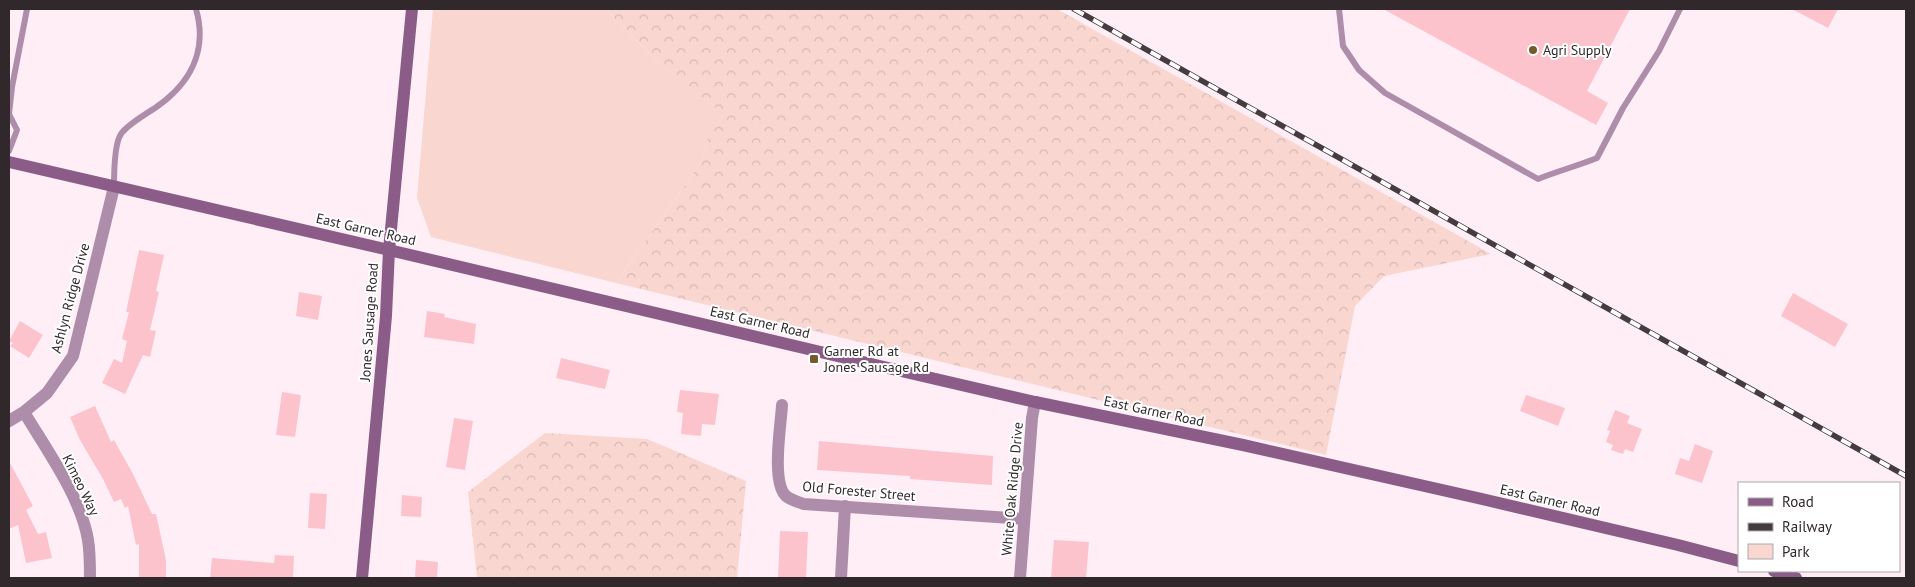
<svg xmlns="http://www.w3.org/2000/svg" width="1915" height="587" viewBox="0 0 1915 587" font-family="'PT Sans',sans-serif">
  <defs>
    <pattern id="forest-crowns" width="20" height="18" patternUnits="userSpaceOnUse" patternTransform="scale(1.25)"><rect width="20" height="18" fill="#fad6d1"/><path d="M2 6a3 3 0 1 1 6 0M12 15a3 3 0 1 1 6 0" fill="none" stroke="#d7b8b4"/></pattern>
  </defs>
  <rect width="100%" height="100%" fill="#ffeef6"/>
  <path fill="#fad6d1" d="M433 9H605L657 61 717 108 702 161 616 283 431 237 417 198Z"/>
  <path fill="url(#forest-crowns)" d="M605 9H1057L1491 254 1384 276 1355 306 1326 455 616 283 702 161 716 108 657 61Z
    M545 433 647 439 746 481 737 578H477L468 492Z"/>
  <path fill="#fdc3cd" d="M1383 9H1630L1587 91 1608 103 1596 125Z
    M1792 9H1838L1828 28Z
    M139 250 164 255 156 291 159 292 150 330 156 331 150 357 143 355 125 394 102 383 114 359 122 363 127 341 122 339 129 312H126Z
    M299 292 322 296 318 320 296 316Z
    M1793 293 1848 324 1835 347 1781 316Z
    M427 311 445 314 444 317 476 324 474 344 424 337Z
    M20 321 43 335 29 358 10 346 13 343 9 341Z
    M561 358 610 370 605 389 556 378Z
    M680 390 719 394 715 425 702 424 701 436 681 434 683 413 677 412Z
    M282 392 301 395 295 437 276 435Z
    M1526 395 1565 408 1558 426 1520 411Z
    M95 406 111 442 114 440 133 474 152 514H156L166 560V578H139V544L136 545 128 506 125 508 121 499 114 502 103 479 80 440 70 417Z
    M1615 410 1630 416 1627 423 1642 429 1633 452 1625 449 1623 454 1611 450 1613 445 1606 442 1610 431 1607 430Z
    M454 418 473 421 465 470 446 467Z
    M819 441 993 456 992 485 910 479V476L817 470Z
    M1695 444 1713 451 1702 483 1675 474 1680 458 1689 461Z
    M9 461 33 506 26 510 38 534 46 532 52 558 26 563 18 525 9 529Z
    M310 493 327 494 325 529 308 528Z
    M402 495 422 497 421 517 401 516Z
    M780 531 808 532 806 578H778Z
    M1054 540 1089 542 1086 578H1051Z
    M275 555 294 556 293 578H210L212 558 274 563Z
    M416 560 438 562 437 578H415Z"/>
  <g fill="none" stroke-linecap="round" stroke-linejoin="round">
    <path stroke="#ae8dab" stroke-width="6" d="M1339 9 1343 46 1359 70 1385 93 1538 179C1558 171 1577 166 1597 158L1623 108 1659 51 1680 9
      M9 151 17 130 9 114 12 87 27 9
      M114 187C114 174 114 144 121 134 126 126 147 113 155 108 190 84 208 51 196 9"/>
    <path stroke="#ae8dab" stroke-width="12" d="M782 405C781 425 771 482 786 496 791 500 798 502 804 504L1024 519
      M24 412C46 449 81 497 88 540 90 552 90 566 90 578
      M9 421 24 412 47 393 73 356 114 187
      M841 578 845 506
      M1020 578 1032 418 1035 402"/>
    <path stroke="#8b5c88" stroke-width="12" d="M9 162 389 250 884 367 1035 402 1243 445 1482 499 1678 545 1739 561
      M1774 571 1796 578
      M362 578 386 316 389 250 412 9"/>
    <defs>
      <path id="rail" d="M1074 9 1906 476"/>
    </defs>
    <use href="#rail" stroke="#453c3f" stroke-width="5.5"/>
    <use href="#rail" stroke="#fff" stroke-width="4" stroke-dasharray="11" stroke-linecap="butt"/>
  </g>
  <g fill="#745b2c" stroke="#fff" stroke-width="2">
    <circle cx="1533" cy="50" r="5"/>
    <rect x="809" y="354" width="10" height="10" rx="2.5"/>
  </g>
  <g text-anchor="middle" stroke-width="4" stroke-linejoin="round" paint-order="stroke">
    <g font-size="14" fill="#30282b" stroke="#fff" text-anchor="start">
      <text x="1543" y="55">Agri Supply</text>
      <text x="824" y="356">Garner Rd at<tspan x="824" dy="16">Jones Sausage Rd</tspan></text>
    </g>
    <g font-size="14" fill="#30282b" stroke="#fff">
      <text transform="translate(366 229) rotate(13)" y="5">East Garner Road</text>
      <text transform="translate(70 298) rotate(-75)" y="5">Ashlyn Ridge Drive</text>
      <text transform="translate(369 322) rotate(-86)" y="5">Jones Sausage Road</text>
      <text transform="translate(760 322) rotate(13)" y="5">East Garner Road</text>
      <text transform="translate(1154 411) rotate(12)" y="5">East Garner Road</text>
      <text transform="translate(81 485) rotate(64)" y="5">Kimeo Way</text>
      <text transform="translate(1012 489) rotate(-85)" y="5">White Oak Ridge Drive</text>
      <text transform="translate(859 491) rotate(5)" y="5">Old Forester Street</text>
      <text transform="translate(1550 500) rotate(13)" y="5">East Garner Road</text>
    </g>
  </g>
  <rect width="1915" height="587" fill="none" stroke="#30282b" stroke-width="20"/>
  <rect x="1738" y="482" width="162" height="90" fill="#ffffff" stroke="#aca9aa"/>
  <rect x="1748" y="498" width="25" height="8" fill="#8b5c88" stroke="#aca9aa"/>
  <text x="1782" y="507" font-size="15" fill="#30282b">Road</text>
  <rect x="1748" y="523" width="25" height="8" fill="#453c3f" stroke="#aca9aa"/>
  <text x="1782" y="532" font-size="15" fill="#30282b">Railway</text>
  <rect x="1748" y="544" width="25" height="15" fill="#fad6d1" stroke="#aca9aa"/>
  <text x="1782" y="557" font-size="15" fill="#30282b">Park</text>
</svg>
